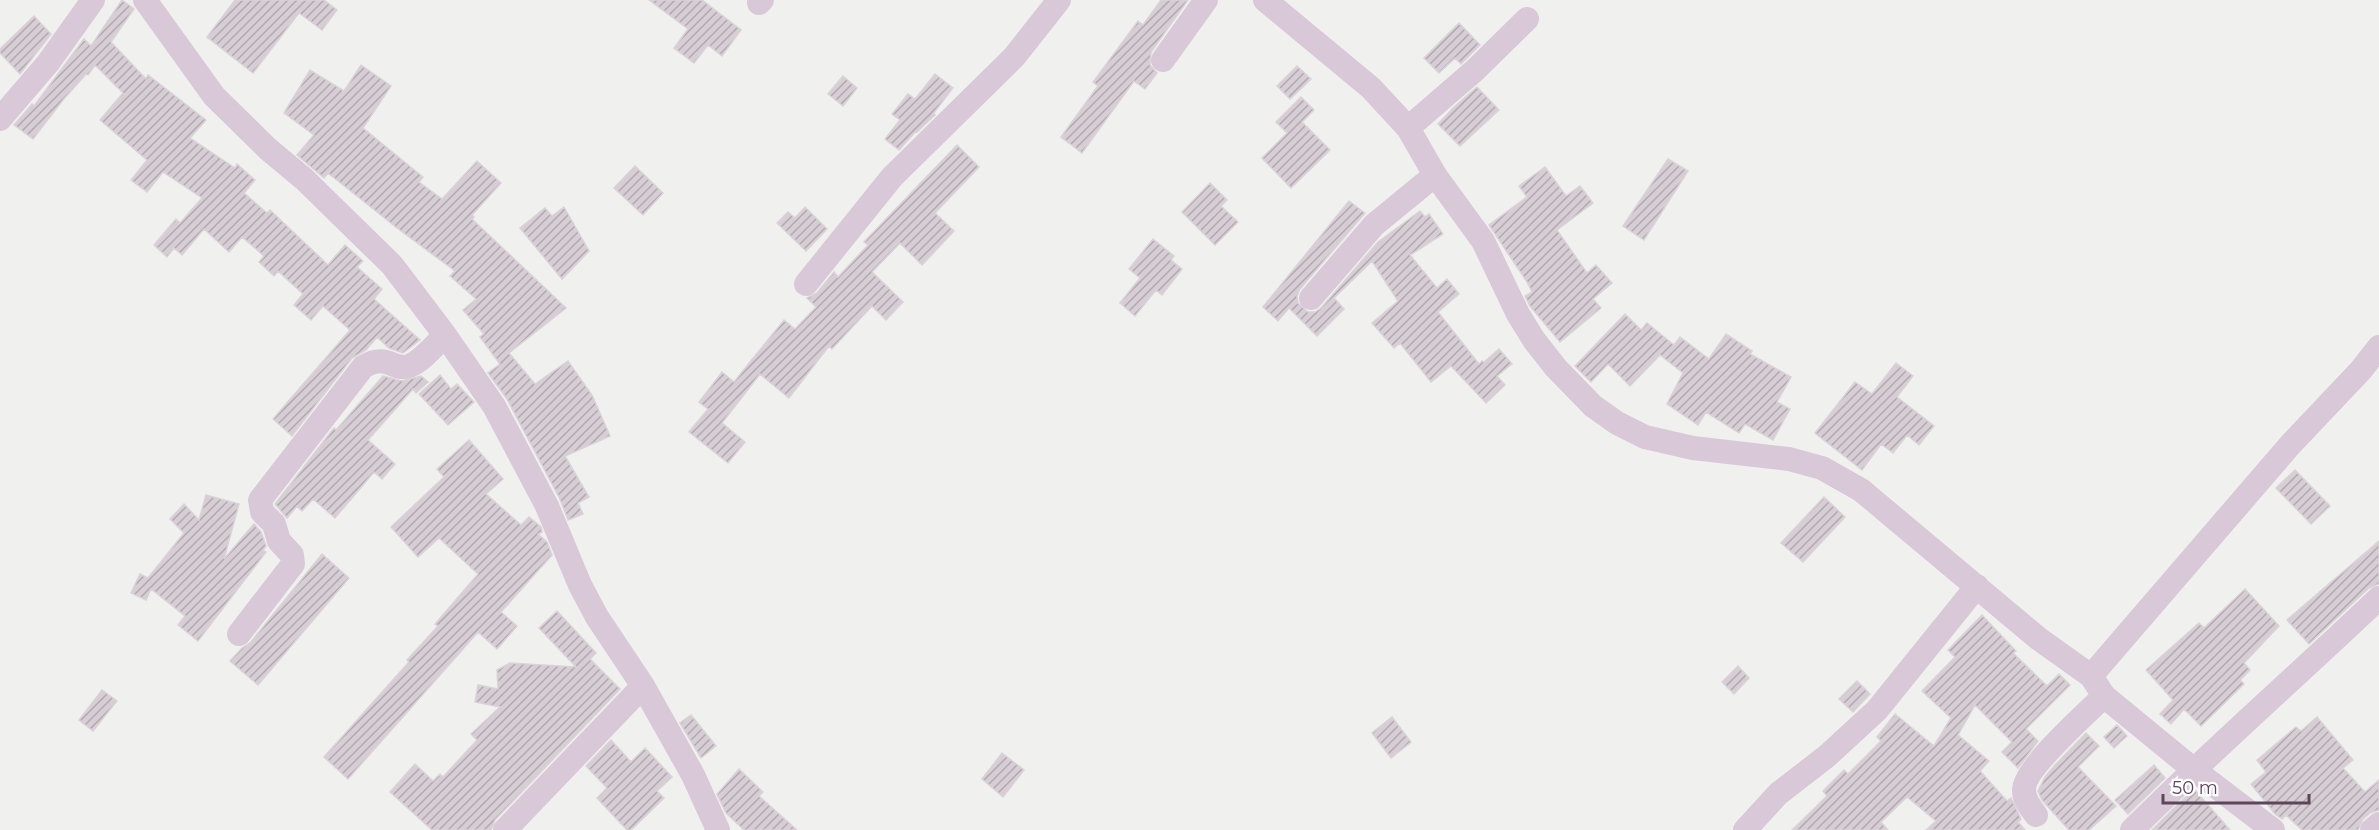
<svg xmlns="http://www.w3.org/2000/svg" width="2379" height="830" viewBox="0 0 2379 830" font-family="Montserrat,sans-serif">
  <defs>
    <pattern id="building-hatch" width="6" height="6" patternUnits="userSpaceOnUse" patternTransform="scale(1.5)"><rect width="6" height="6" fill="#d7cdd4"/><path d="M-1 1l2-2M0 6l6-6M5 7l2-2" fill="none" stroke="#b2a8af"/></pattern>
  </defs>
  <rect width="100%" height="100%" fill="#f0f1ef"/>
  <path fill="url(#building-hatch)" stroke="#dad2d8" stroke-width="1.5" d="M122 0 134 9 111 42 146 79 148 75 206 120 190 138 235 168 237 164 255 180 244 193 267 213 270 210 328 265 345 245 363 261 357 267 382 289 374 299 420 340 403 353 389 348 377 337 366 350 352 358 292 436 273 419 350 330 323 306 311 320 294 305 303 294 278 271 274 276 259 262 264 256 242 237 229 252 204 229 182 255 174 248 167 257 154 245 176 219 180 223 202 198 163 172 147 192 131 180 147 160 100 120 123 93 95 65 88 75 86 74 63 100 33 139 14 125 32 104 34 106 84 39 91 46Z
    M235 0H324L337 10 322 30 299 13 253 73 207 37Z
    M649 0H702L741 30 722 56 708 45 694 63 674 48 688 29Z
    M1161 0H1188L1151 52 1150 65 1157 73 1145 89 1134 81 1082 153 1061 137 1098 86 1093 82 1138 21 1143 25Z
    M34 16 51 34 20 74 0 53V49Z
    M1459 23 1480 45 1461 64 1455 58 1439 73 1424 58Z
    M361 65 391 86 363 128 423 177 419 182 442 199 477 161 501 183 472 215 474 217 472 219 566 308 509 353 535 384 568 361 592 395 610 436 565 456 589 497 578 503 583 514 568 520 560 499 507 399 488 373 500 364 480 337 484 334 463 310 476 299 450 276 455 271 397 228 328 173 324 178 297 155 314 135 284 113 310 70 344 91Z
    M1297 66 1311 79 1290 99 1277 86Z
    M935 74 953 88 933 114 935 115 917 132 916 131 899 150 885 139 900 120 892 114 908 94 915 99Z
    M843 76 857 88 843 106 828 94Z
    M1477 87 1499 110 1460 146 1438 124 1454 107Z
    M1301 97 1314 110 1302 122 1330 150 1291 188 1262 158 1287 133 1276 122Z
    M957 145 979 167 935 213 954 231 922 265 900 243 872 272 903 302 886 320 872 306 832 349 829 346 789 398 760 374 722 423 745 442 728 463 689 432 708 409 699 402 722 372 734 382 784 320 795 329 816 307 807 298 817 293 834 272 838 277 868 245 864 242Z
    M1668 159 1688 171 1644 240 1623 226Z
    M635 166 663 193 643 215 614 188Z
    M1545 167 1566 196 1580 186 1593 203 1557 230 1587 273 1596 265 1612 283 1593 299 1601 308 1560 342 1530 306 1525 296 1532 292 1527 282 1489 225 1527 197 1519 186Z
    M1210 183 1227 200 1221 206 1238 222 1215 245 1182 212Z
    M1349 201 1365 213 1300 289 1297 296 1298 303 1308 312H1315L1321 308 1378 242 1420 211 1425 217 1429 214 1443 234 1410 255 1437 288 1447 279 1459 294 1438 312 1479 364 1482 361 1484 362 1499 349 1512 364 1497 376 1505 385 1486 403 1451 366 1431 382 1400 343 1394 348 1372 323 1398 301 1372 261 1334 298 1344 309 1317 336 1289 308 1278 321 1263 307Z
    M564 207 589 251 562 279 520 228 545 208 552 216Z
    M805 207 827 229 806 251 777 223 788 212 795 218Z
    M1153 239 1174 256 1171 260 1182 269 1162 295 1156 290 1135 316 1120 303 1140 278 1129 269Z
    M1625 314 1641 330 1647 323 1674 345 1680 337 1709 359 1726 334 1752 351 1750 354 1791 377 1777 402 1790 409 1773 440 1745 424 1739 433 1706 412 1698 425 1667 404 1683 373 1660 355 1630 386 1608 364 1591 382 1575 366Z
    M1896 363 1913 376 1897 397 1934 426 1919 445 1907 435 1893 453 1881 444 1862 470 1815 433 1855 382 1872 394Z
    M440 375 451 389 457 384 474 402 448 425 419 394Z
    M383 376 402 381 421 376 428 382 416 393 413 389 368 440 395 464 382 479 374 472 335 518 313 499 302 511 297 506 287 518 275 504 334 428 336 430Z
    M469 440 503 479 486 494 521 525 529 517 541 527 542 532 538 534 547 542 552 555 501 612 517 626 497 649 478 632 348 779 324 757 409 662 407 660 438 626 435 624 478 574 439 538 418 557 391 527 444 477 437 469Z
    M2295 470 2330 506 2311 524 2276 488Z
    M206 495 239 504 224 559 254 524 261 532 266 546 263 550 266 552 198 641 178 625 185 616 151 589 146 600 131 593 140 574 148 578 184 533 170 519 184 504 199 520Z
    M1824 497 1845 517 1803 562 1781 543Z
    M2379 541V584L2369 588 2309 644 2287 620Z
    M322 554 349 578 258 685 230 661 242 648 250 643Z
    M2245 589 2279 626 2244 663 2250 670 2240 680 2244 684 2201 726 2184 709 2171 724 2160 714 2173 700 2146 670 2199 623 2204 628Z
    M557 611 596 653 590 659 620 689 495 820 491 830H432L390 792 415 764 433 781 440 774 443 777 477 740 471 734 500 707 475 702 478 685 498 689 497 670 510 663 576 667 539 628Z
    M1982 615 2016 651 2013 653 2047 686 2059 674 2070 685 2026 729 2038 741 2018 768 2002 752 2012 742 1975 705 1958 735 1989 761 1980 771 2007 801 2011 798 2021 819 2018 822 2025 830H1926L1936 821 1907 797 1881 822 1888 830H1792L1827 796 1823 791 1844 770 1848 774 1881 741 1877 737 1895 714 1934 746 1951 718 1922 691 1955 657 1948 650Z
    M1738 666 1749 678 1734 694 1722 682Z
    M1857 681 1870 694 1853 712 1839 699Z
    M102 690 117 701 93 731 79 720Z
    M691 715 716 746 701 758 680 723Z
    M1392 717 1411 742 1391 758 1372 733Z
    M2317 717 2353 760 2343 768 2365 792 2379 780V810L2370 813 2363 819 2358 830H2302L2286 815 2282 819 2275 814 2251 784 2266 772 2257 760 2296 727 2301 731Z
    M2117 725 2127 736 2114 748 2104 737Z
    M2086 733 2099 746 2078 767 2116 806 2089 830H2069L2042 800 2038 791 2045 777 2055 765Z
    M611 740 631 762 645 748 672 777 657 791 664 798 631 830H627L597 798 607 788 586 766Z
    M1002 753 1024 770 1003 797 982 779Z
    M2154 765 2165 778 2128 814 2115 800Z
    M739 769 763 792 759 796 797 830H744L726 813 717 794Z
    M2194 789 2230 830H2152L2172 810Z"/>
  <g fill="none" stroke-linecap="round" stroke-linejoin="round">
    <path stroke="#d9c8d7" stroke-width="24" d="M145 0 214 96 268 149 304 179 392 265 445 335 494 406 547 506 580 585 597 617 643 686 693 775 718 830
      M1265 0 1371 88 1408 128 1435 175 1483 241 1518 314 1534 340 1556 368 1593 406 1617 423 1645 437 1693 448 1789 459 1822 468 1861 490 2039 639 2091 676 2104 696 2193 769 2273 830
      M759 3 762 0
      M1163 60 1206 0
      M0 119 48 63 93 0
      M1408 128 1474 71 1527 19
      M806 284 892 177 1014 57 1059 0
      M1311 298 1374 225 1435 175
      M239 634 293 564 292 555 279 541 274 524 262 512 260 500 363 367C388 352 393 372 409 366 422 361 435 345 445 335
      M2091 676 2290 445 2361 370 2379 347
      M2036 815C2030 807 2024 800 2024 790 2023 769 2087 713 2104 696
      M505 830 643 686
      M1745 830 1778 794 1827 756 1877 710 1977 586
      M2132 830C2212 750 2297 676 2379 598
      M2372 830 2379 824"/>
  </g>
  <path d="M2163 794v9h146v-9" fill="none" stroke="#5d465a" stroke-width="3"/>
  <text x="2172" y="794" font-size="18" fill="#5d465a" stroke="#ffffff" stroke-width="4.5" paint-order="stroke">50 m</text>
</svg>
